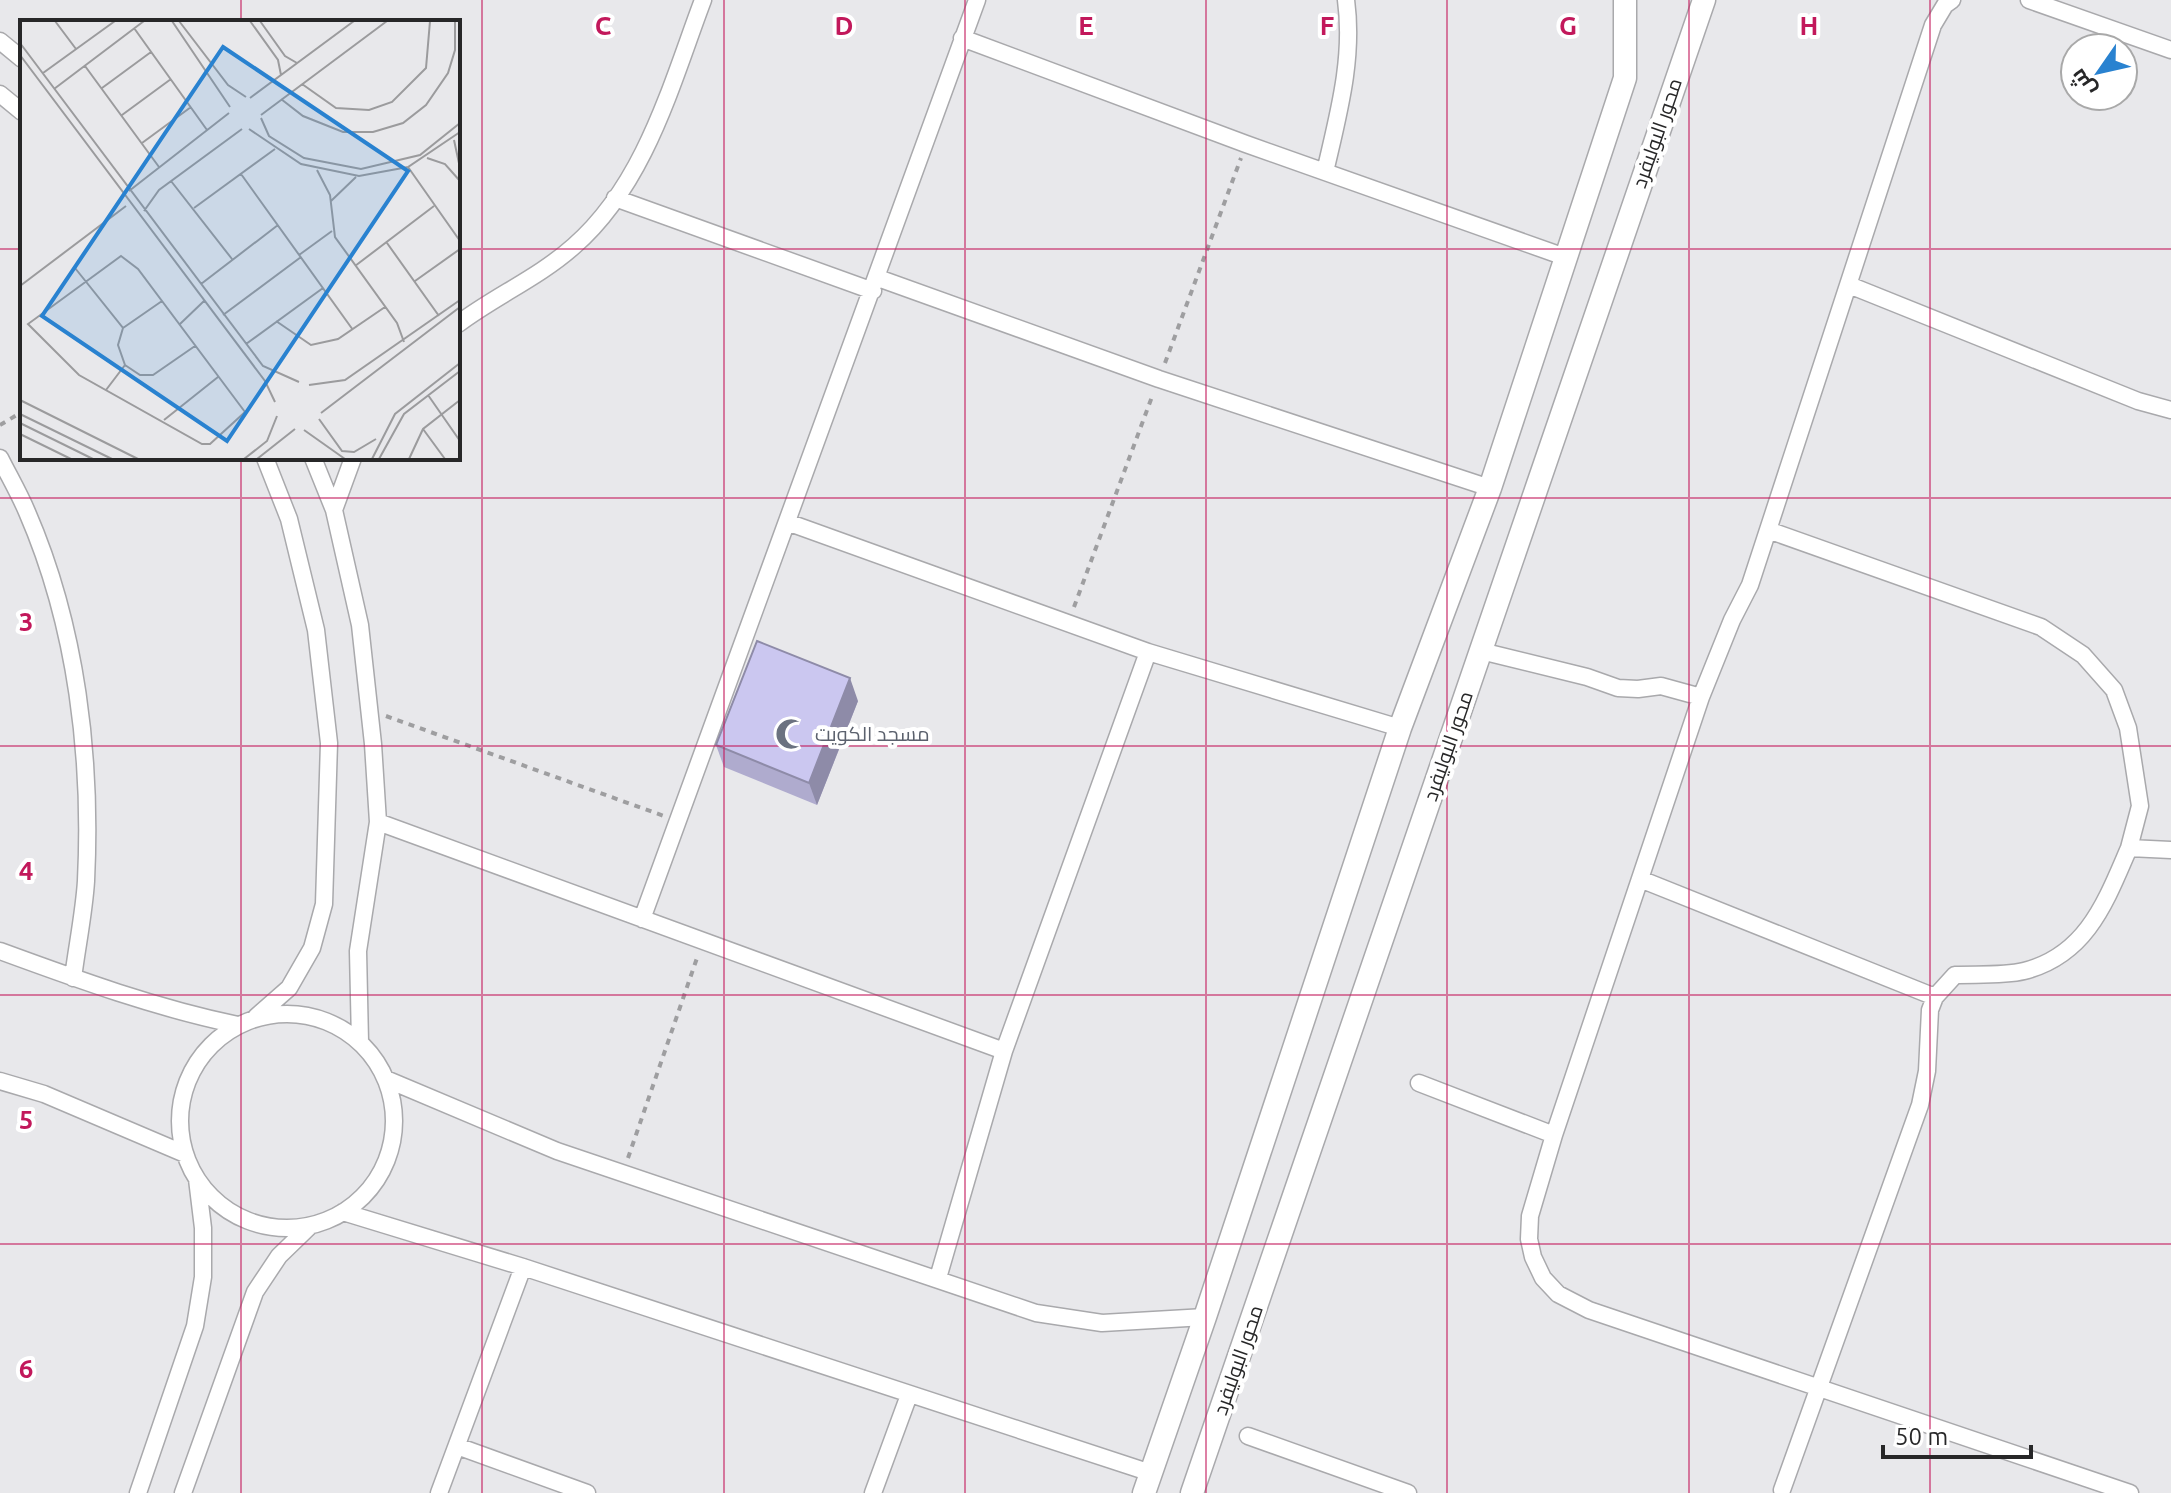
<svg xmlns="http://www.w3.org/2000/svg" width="2171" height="1493" viewBox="0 0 2171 1493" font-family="Ubuntu,Cairo,sans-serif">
  <rect width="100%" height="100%" fill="#e8e8eb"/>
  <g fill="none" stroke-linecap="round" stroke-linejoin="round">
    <defs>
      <path id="street" d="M1952 0 1945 5 1933 25 1750 585 1732 620 1701 697 1554 1135 1530 1216 1529 1239 1533 1257 1543 1278 1558 1294 1589 1310 2130 1493
        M2029 0 2171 50
        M962 38 1246 144 1565 257
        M0 41 22 59
        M0 94 22 112
        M1325 172C1338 115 1354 59 1346 0
        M615 198 873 291
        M878 278 1159 379 1490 488
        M1849 285 2138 401 2171 410
        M458 324C495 296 538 278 574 246 645 184 671 85 703 0
        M0 458C9 476 19 493 27 512 77 627 92 758 86 881 84 913 77 946 73 978
        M313 458 334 510 360 625 373 744 378 822 358 951 360 1042
        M334 510 353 458
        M787 522 1148 652 1400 728
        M1768 530 2041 627 2083 655 2114 690 2128 728 2140 806 2129 848 2171 850
        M1481 651 1587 677 1618 688 1638 689 1661 686 1701 697
        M378 822 1004 1051
        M1640 879 1935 997
        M642 919 977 0
        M0 951C79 980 156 1008 238 1025
        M180 1121a107 107 0 1 1 214 0a107 107 0 1 1-214 0Z
        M256 1017 289 988 312 948 324 904 329 743 316 630 289 519 265 458
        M386 1079 557 1151 1036 1313 1102 1323 1205 1317
        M0 1081 44 1094 185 1154
        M1419 1083 1554 1135
        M343 1212 523 1267 1151 1473
        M938 1278 1004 1051 1148 652
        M1248 1436 1408 1493
        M457 1446 587 1493
        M1782 1490 1920 1105 1927 1071 1930 1010 1935 997 1955 975C1977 974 2003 976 2024 971 2087 955 2106 901 2129 848
        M138 1493 195 1326 203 1277V1228L197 1179
        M183 1493 255 1292 279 1256 310 1226
        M439 1493 523 1267
        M873 1493 909 1395"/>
      <path id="secondary" d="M1144 1493 1205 1317 1400 728 1490 488 1625 78V0
        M1192 1493 1704 0"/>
    </defs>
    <use href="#street" stroke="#a9a9ac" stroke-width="19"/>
    <use href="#secondary" stroke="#a9a9ac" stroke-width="25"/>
    <path stroke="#9e9ea0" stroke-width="4" stroke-dasharray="6 6" stroke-linecap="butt" d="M1165 363 1241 158
      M0 425 22 412
      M1074 607 1153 394
      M386 716 664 816
      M628 1158 697 958"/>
    <use href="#street" stroke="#fff" stroke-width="16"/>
    <use href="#secondary" stroke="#fff" stroke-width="22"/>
  </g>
  <path fill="#afabce" d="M858 701 817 805 724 767 716 745Z"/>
  <path fill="#8e8ba8" d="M850 678 858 701 817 805 809 783Z"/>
  <path fill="#cbc7f0" stroke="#8e8ba8" stroke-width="2" d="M757 641 850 678 809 783 716 745Z"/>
  <path fill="none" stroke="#c2185b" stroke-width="2" stroke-opacity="0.55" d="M241 0V22M482 0V1493M724 0V1493M965 0V1493M1206 0V1493M1447 0V1493M1689 0V1493M1930 0V1493M0 249H22M458 249H2171M241 458V1493M0 498H2171M0 746H2171M0 995H2171M0 1244H2171"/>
  <defs>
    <symbol id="mosque-bare" viewBox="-9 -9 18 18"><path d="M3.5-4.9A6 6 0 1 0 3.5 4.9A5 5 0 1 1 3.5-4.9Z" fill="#6b7280" stroke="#fff" stroke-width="2.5" paint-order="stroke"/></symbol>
  </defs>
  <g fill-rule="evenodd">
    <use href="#mosque-bare" x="769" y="712" width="44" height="44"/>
  </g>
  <g text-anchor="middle" stroke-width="8" stroke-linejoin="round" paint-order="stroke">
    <g font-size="20" fill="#272728" stroke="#fff">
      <text transform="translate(1657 133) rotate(-71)" y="7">محور البوليفرد</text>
      <text transform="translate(1448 746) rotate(-71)" y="7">محور البوليفرد</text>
      <text transform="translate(1238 1360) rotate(-71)" y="7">محور البوليفرد</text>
    </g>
    <g font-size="20" fill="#5b616d" stroke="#fff" text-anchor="start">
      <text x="815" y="741">مسجد الكويت</text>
    </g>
  </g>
  <g transform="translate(20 20)">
    <rect width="440" height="440" fill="#e8e8eb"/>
    <path fill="none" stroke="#9b9b9d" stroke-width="2" d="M35 1 56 29M152 1 210 87M159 1 208 65 226 77M230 1 258 40 261 55M240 1 265 36 277 43M114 8 187 110M0 23 243 346 279 362M0 35 245 361 255 382M65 46 139 147M23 53 95 1M282 64 316 88 349 90 372 82 406 48 410 1M82 68 131 32M34 69 124 1M230 78 334 1M261 79 283 96 323 112H353L383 103 406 85 428 53 435 30V1M102 95 151 59M241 95 367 1M241 98 249 116 284 138 341 149 400 135 440 103M229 109 281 144 339 156 388 147 440 112M434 120 440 148M122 123 171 87M407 138 425 144 440 161M388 147 440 221M297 150 310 175 315 217 377 303 384 322M221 154 333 310M151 161 212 239M109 171 209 93M311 181 336 157M174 188 255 129M124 191 139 170 222 109M367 223 419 296M279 235 312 211M101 236 118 249 225 392 190 424H182L59 355 8 304ZM335 246 414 186M55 248 103 308 98 325 105 345M395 261 440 229M181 264 258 205M0 266 106 186M203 295 281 237M256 301 291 325 318 319 365 287M160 304 184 281M103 308 142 281M226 324 303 268M289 365 325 360 440 280M86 370 105 345 120 355H133L175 326M408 375 440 421M0 380 118 439M301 393 440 287M0 394 92 439M299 399 322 431 334 432 356 419M144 400 198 357M0 403 73 439M403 409 425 439M284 410 325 439M0 414 51 439M224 439 247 421 257 396M237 439 275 409M352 439 375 394 440 343M359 439 384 394 440 351M389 439 403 409 440 380"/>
    <path fill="#2982d0" fill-opacity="0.15" stroke="#2982d0" stroke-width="4" d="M203 27 388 151 207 421 22 296Z"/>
    <rect width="440" height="440" fill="none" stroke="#272728" stroke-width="4"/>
  </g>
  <g font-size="26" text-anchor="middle" font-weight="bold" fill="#c2185b" stroke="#fff" stroke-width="8" stroke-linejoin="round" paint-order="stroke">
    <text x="603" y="35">C</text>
    <text x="844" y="35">D</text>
    <text x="1086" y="35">E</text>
    <text x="1327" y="35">F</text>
    <text x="1568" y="35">G</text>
    <text x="1809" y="35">H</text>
    <text x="26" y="631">3</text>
    <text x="26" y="880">4</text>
    <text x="26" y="1129">5</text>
    <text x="26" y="1378">6</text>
  </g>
  <g transform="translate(2099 72) rotate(236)"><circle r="38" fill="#ffffff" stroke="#a9a9a9" stroke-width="2"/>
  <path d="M0-6L14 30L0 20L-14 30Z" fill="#2982d0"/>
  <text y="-12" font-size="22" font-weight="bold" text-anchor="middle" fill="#272728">ش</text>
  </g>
  <path d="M1883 1445v12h148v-12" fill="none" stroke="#272728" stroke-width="4"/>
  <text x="1895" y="1445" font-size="24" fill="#272728" stroke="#ffffff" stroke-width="6" paint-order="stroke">50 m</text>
</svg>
